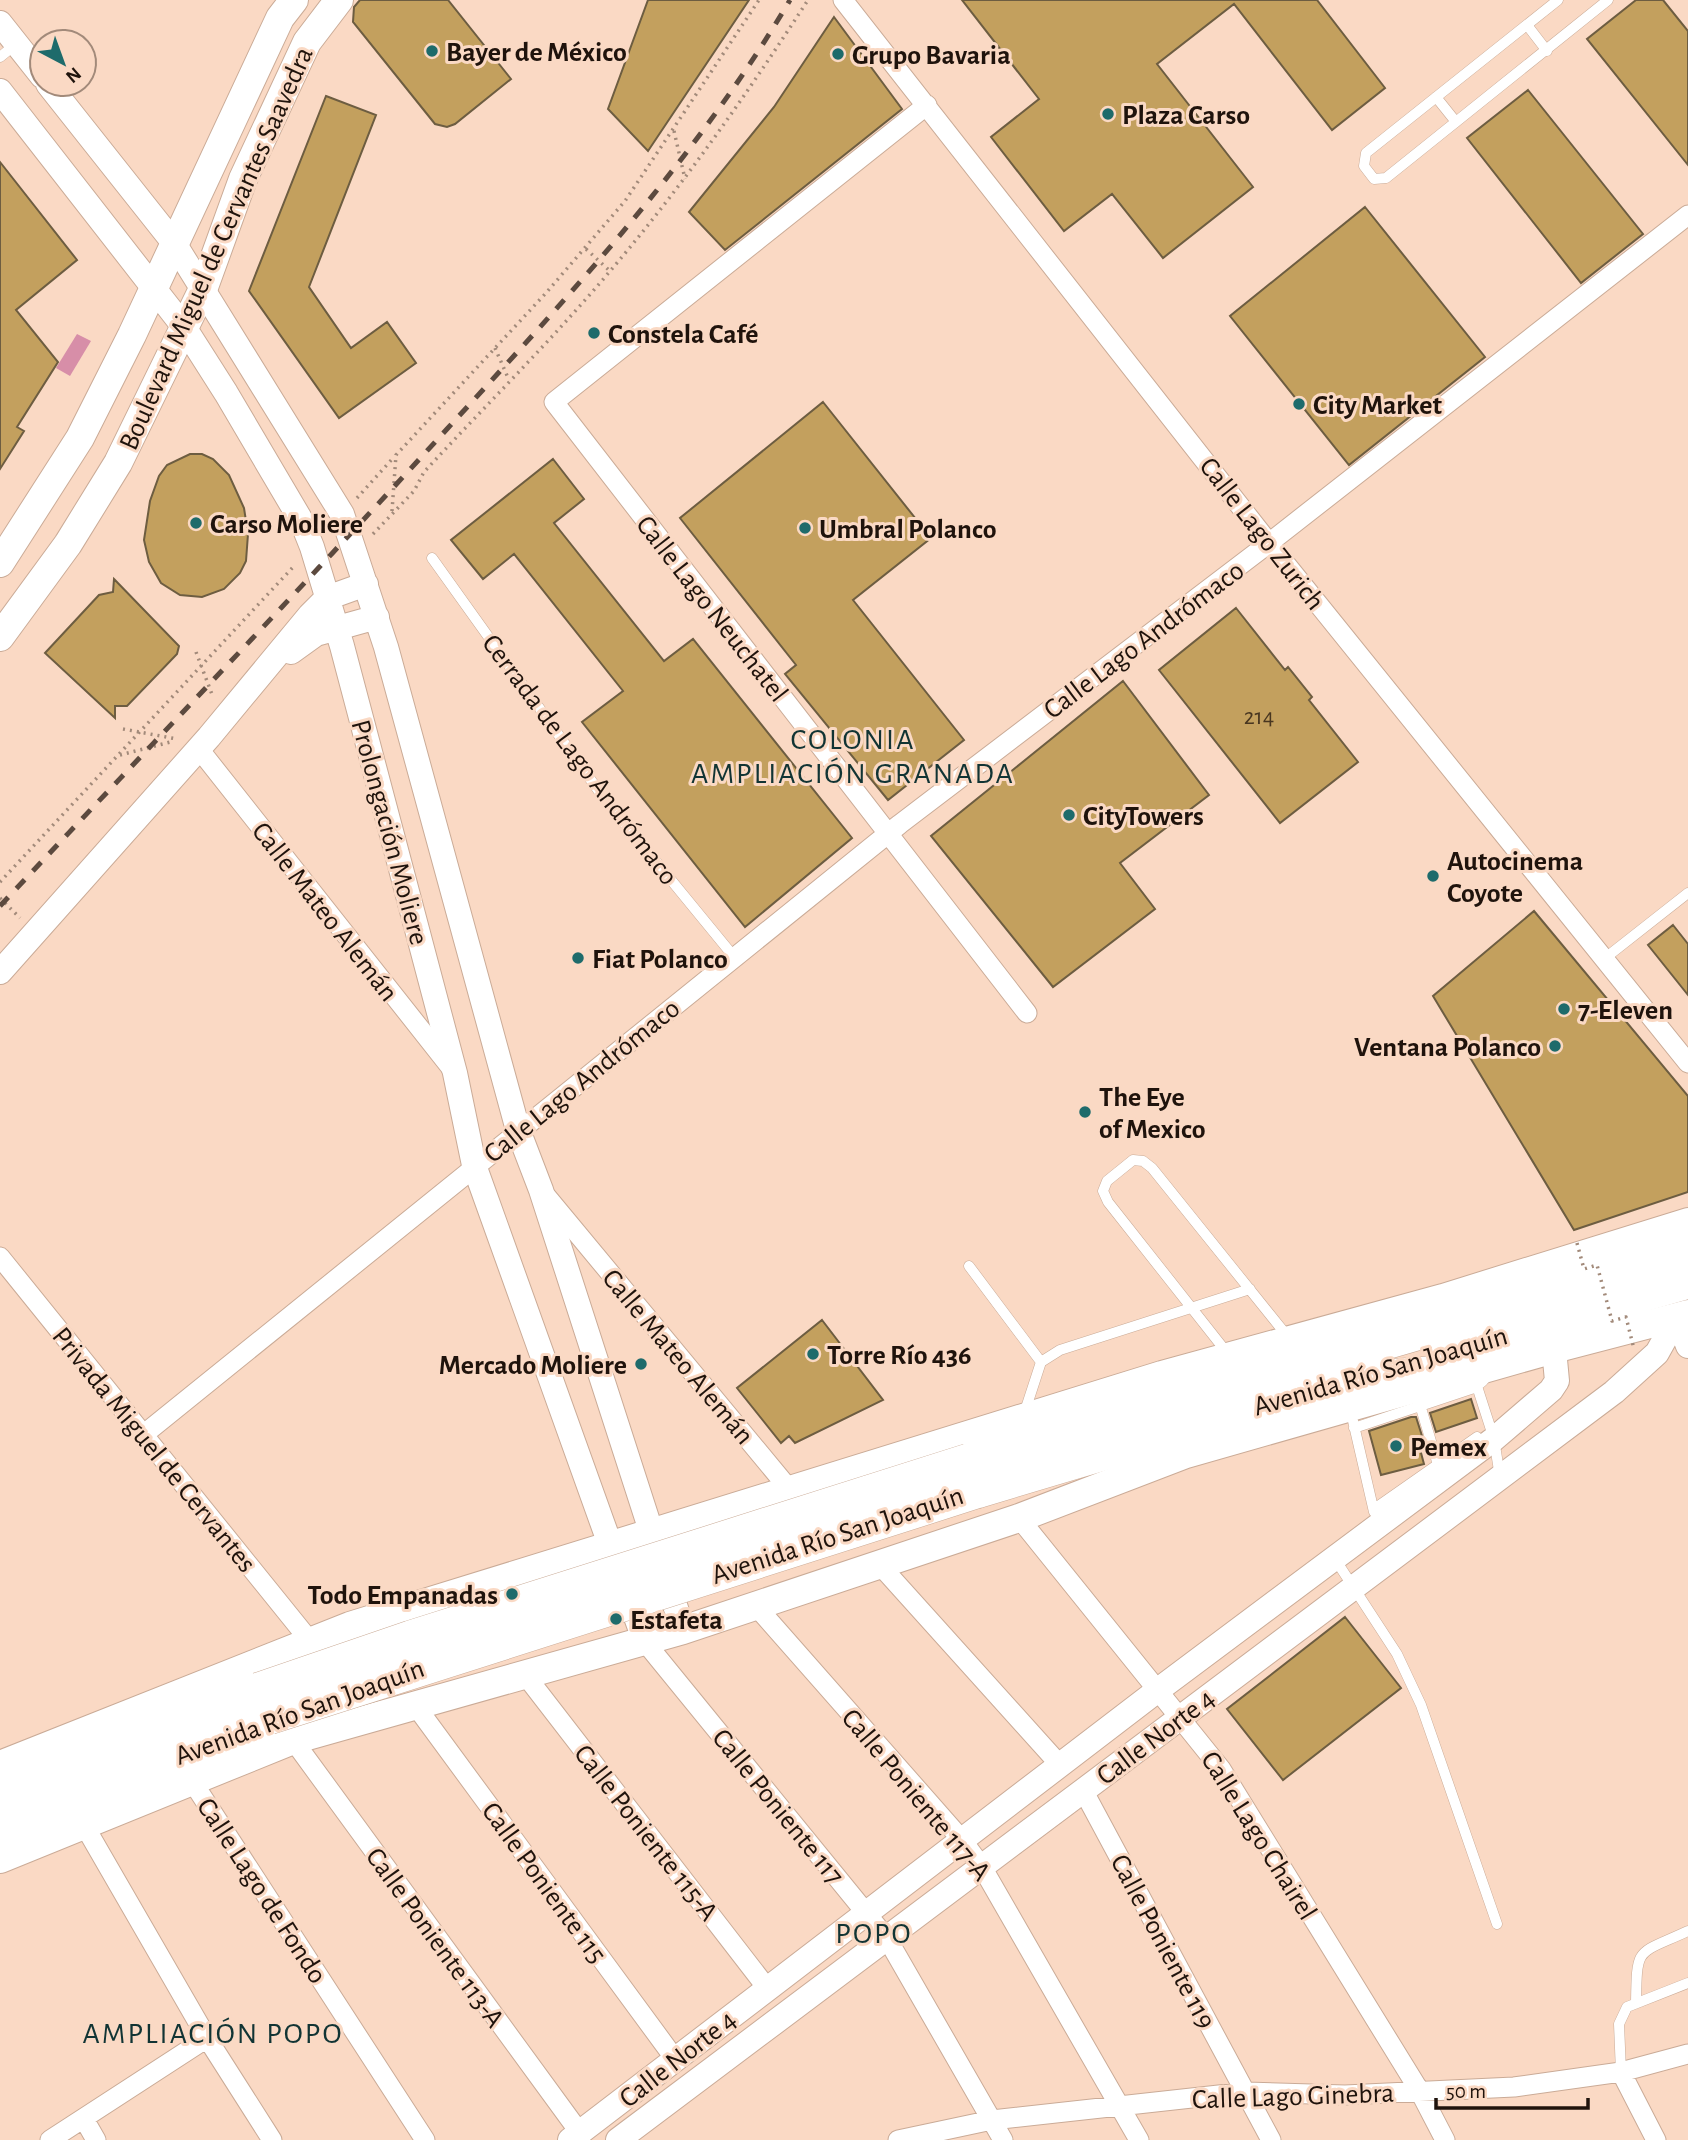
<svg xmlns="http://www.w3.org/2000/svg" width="1688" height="2140" viewBox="0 0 1688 2140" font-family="'Alegreya Sans',sans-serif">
  <rect width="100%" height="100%" fill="#fad9c4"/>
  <path fill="#d78ea8" d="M77 334 91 341 70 376 56 368Z"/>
  <path fill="#c3a05e" stroke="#6d5d41" stroke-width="2" d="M360 0H448L511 79 455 124 447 127 435 124 353 22 354 7Z
    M648 0H749L648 151 608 109Z
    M962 0H1317L1385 88 1332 130 1234 4 1157 64 1253 187 1163 258 1112 194 1064 231 991 137 1039 99Z
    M1636 0H1663L1688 31V165L1587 39Z
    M834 17 902 109 725 250 689 212 774 107Z
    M1528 90 1643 234 1581 283 1467 138Z
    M326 96 376 115 309 287 351 348 387 322 416 363 339 418 249 291Z
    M0 162 77 260 16 310 58 362 17 427 24 431 0 469Z
    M1365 207 1485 357 1349 465 1230 316Z
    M823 402 931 538 853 600 964 740 888 800 785 674 796 665 680 518Z
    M190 454H202L213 459 229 475 244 508 248 534 246 561 240 573 224 589 202 597 180 595 161 583 149 562 144 540 150 501 159 476 167 465Z
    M553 459 584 499 554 523 664 661 693 639 852 838 745 927 582 722 623 691 514 554 483 579 451 540Z
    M114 579 179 646 177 654 127 706H115V718L45 653 99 595 113 592Z
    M1236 608 1285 670 1288 667 1312 697 1309 700 1358 762 1280 823 1159 670Z
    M1123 681 1209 795 1120 863 1155 909 1053 987 931 836Z
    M1534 911 1688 1096V1192L1574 1230 1433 996Z
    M1673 925 1688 944V995L1648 945Z
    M822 1320 883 1400 795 1443 789 1436 781 1443 737 1388Z
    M1471 1399 1477 1418 1436 1432 1430 1413Z
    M1411 1417H1416L1422 1436 1417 1438 1424 1464 1381 1475 1369 1431Z
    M1345 1617 1401 1688 1283 1780 1227 1709Z"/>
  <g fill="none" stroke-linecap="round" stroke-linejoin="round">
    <defs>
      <path id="service" d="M1558 0 1366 153 1364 166 1374 179 1386 178 1608 0
        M1527 25 1547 51
        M0 57 16 44
        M1436 97 1456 122
        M432 558 603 797 735 958
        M1604 959 1688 893
        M969 1266 1041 1362
        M1228 1354 1108 1202 1103 1191 1107 1181 1133 1160 1143 1161 1152 1168 1288 1337
        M1475 1380 1494 1439 1500 1477
        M1418 1398 1439 1468
        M1024 1414 1041 1362 1060 1350 1250 1289
        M1353 1421 1374 1512
        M1354 1428 1474 1388
        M1374 1509 1477 1437
        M1335 1559 1397 1654 1421 1705 1497 1924
        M1636 2003C1637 1945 1636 1955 1688 1931
        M1621 2072 1619 2024 1627 2007 1688 1983"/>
      <path id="minor" d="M843 0 1269 543 1688 1063
        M927 105 554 402 1027 1013
        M199 749 452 1069
        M547 1197 790 1490
        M0 1257 310 1641
        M143 1435 900 824 1269 543 1688 215
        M1019 1518 1221 1769 1419 2090 1445 2140
        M879 1564 1060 1765
        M756 1606 962 1840 982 1867 1139 2140
        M645 1642 888 1940 1003 2140
        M526 1676 767 1988
        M415 1705 675 2059
        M293 1740 580 2133
        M192 1781 425 2140
        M1083 1790 1271 2140
        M84 1825 207 2038 272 2140
        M1621 2072 1656 2140
        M84 2119 96 2140
        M50 2140 207 2038
        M898 2140 992 2120 1246 2092 1345 2095 1514 2087 1621 2072 1688 2054"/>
      <path id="tertiary" d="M0 23 42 76
        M48 84 174 243 342 514 386 647 518 1130 541 1190 683 1630
        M0 91 184 327 226 393 302 522 312 547 342 646 455 1073 474 1165 645 1642
        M291 652 316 634 377 617
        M0 972 209 737 310 615 327 598 366 584
        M1677 1317 1688 1346
        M570 2140 1158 1690 1494 1439 1551 1390 1557 1381 1554 1349
        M618 2140 1614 1392 1657 1353 1677 1317"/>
      <path id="secondary" d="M0 563 80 438 132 335 280 18 294 0
        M0 637 68 544 118 463 204 287 243 179 307 42 339 0
        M0 1765 350 1626 1162 1375 1443 1298 1688 1222
        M0 1859 293 1740 683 1630 1019 1518 1186 1454 1554 1349 1688 1314"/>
      <path id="motorway" d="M1450 1349 1688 1280
        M1354 1376C1395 1381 1433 1373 1473 1372
        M969 1462 1688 1253
        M976 1490 1364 1374
        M0 1798 259 1691
        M0 1829 269 1716"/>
    </defs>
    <use href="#service" stroke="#caab97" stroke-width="11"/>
    <use href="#minor" stroke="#caab97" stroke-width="21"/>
    <use href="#tertiary" stroke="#caab97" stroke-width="26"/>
    <use href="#secondary" stroke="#caab97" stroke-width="30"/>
    <use href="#motorway" stroke="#caab97" stroke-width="38"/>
    <path stroke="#a28a7a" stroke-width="3.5" stroke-dasharray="2 5" stroke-linecap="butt" d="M674 131 685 179
      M586 249 610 271
      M495 348 509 380
      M357 498 394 457
      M392 511 396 455 546 293 625 201 759 0
      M373 534 414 491 424 472C486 405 552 340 611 270 684 184 747 94 808 0
      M196 652 213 697
      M123 729 177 739
      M120 755 174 741
      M0 882 295 565
      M0 898 20 918"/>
    <use href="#service" stroke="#fff" stroke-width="10"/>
    <use href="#minor" stroke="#fff" stroke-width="19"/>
    <use href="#tertiary" stroke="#fff" stroke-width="24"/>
    <use href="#secondary" stroke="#fff" stroke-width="28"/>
    <use href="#motorway" stroke="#fff" stroke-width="37"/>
    <path stroke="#5c4a3f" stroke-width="5" stroke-dasharray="12 12" stroke-linecap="butt" d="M0 906C149 747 300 590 447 429 571 294 696 159 790 0"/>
    <defs>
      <path id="motorway-bridge" d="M259 1691 411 1639 969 1462
        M269 1716 976 1490"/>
    </defs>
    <use href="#motorway-bridge" stroke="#caab97" stroke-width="38" stroke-linecap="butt"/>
    <path stroke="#a28a7a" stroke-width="3.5" stroke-dasharray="2 5" stroke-linecap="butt" d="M1577 1243 1584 1269 1597 1265 1612 1321 1626 1317 1634 1349"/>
    <use href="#motorway-bridge" stroke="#fff" stroke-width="37"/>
  </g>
  <g fill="#1e6b6b" stroke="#fad9c4" stroke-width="2.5">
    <circle cx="432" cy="51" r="7"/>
    <circle cx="838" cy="54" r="7"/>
    <circle cx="1108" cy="114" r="7"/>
    <circle cx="594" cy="333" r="7"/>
    <circle cx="1299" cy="404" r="7"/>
    <circle cx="196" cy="523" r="7"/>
    <circle cx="805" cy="528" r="7"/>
    <circle cx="1069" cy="815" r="7"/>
    <circle cx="1433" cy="876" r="7"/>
    <circle cx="578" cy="958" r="7"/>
    <circle cx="1564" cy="1009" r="7"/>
    <circle cx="1555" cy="1046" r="7"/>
    <circle cx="1085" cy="1112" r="7"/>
    <circle cx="813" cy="1354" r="7"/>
    <circle cx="641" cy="1364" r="7"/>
    <circle cx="1396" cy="1446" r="7"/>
    <circle cx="512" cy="1594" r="7"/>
    <circle cx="616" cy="1619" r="7"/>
  </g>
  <g text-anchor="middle" stroke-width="6" stroke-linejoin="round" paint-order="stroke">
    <g font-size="24" fill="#483620">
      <text x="1259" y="724">214</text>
    </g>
    <g font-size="28" font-weight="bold" fill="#1f130c" stroke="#fad9c4" text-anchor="start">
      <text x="446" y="61">Bayer de México</text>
      <text x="852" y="64">Grupo Bavaria</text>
      <text x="1122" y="124">Plaza Carso</text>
      <text x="608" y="343">Constela Café</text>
      <text x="1313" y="414">City Market</text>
      <text x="210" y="533">Carso Moliere</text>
      <text x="819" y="538">Umbral Polanco</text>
      <text x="1083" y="825">CityTowers</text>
      <text x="1447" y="870">Autocinema<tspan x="1447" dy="32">Coyote</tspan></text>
      <text x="592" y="968">Fiat Polanco</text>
      <text x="1578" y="1019">7-Eleven</text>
      <text x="1541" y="1056" text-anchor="end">Ventana Polanco</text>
      <text x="1099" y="1106">The Eye<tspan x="1099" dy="32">of Mexico</tspan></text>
      <text x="827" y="1364">Torre Río 436</text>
      <text x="627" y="1374" text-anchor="end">Mercado Moliere</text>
      <text x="1410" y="1456">Pemex</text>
      <text x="498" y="1604" text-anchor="end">Todo Empanadas</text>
      <text x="630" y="1629">Estafeta</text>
    </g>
    <g font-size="28" fill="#1f130c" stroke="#fad9c4">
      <text transform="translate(215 248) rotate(-66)" y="10">Boulevard Miguel de Cervantes Saavedra</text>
      <text transform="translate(1263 533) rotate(52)" y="10">Calle Lago Zurich</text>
      <text transform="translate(713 608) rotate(52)" y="10">Calle Lago Neuchatel</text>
      <text transform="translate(1143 639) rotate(-37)" y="10">Calle Lago Andrómaco</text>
      <text transform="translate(581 759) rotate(53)" y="10">Cerrada de Lago Andrómaco</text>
      <text transform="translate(391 832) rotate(75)" y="10">Prolongación Moliere</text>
      <text transform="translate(326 911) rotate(52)" y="10">Calle Mateo Alemán</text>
      <text transform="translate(581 1080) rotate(-39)" y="10">Calle Lago Andrómaco</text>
      <text transform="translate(679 1356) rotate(50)" y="10">Calle Mateo Alemán</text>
      <text transform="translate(1380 1370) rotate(-16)" y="10">Avenida Río San Joaquín</text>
      <text transform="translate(155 1449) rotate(51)" y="10">Privada Miguel de Cervantes</text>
      <text transform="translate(837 1534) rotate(-18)" y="10">Avenida Río San Joaquín</text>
      <text transform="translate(299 1711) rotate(-20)" y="10">Avenida Río San Joaquín</text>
      <text transform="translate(1155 1736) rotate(-37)" y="10">Calle Norte 4</text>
      <text transform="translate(917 1794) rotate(50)" y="10">Calle Poniente 117-A</text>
      <text transform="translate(779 1806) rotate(51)" y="10">Calle Poniente 117</text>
      <text transform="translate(647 1832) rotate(52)" y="10">Calle Poniente 115-A</text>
      <text transform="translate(1260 1835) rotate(58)" y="10">Calle Lago Chairel</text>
      <text transform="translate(545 1882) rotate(54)" y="10">Calle Poniente 115</text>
      <text transform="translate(263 1890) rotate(57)" y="10">Calle Lago de Fondo</text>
      <text transform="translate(436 1937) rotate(54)" y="10">Calle Poniente 113-A</text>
      <text transform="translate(1164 1941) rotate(62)" y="10">Calle Poniente 119</text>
      <text transform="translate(677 2058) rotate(-38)" y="10">Calle Norte 4</text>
      <text transform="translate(1293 2095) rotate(-2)" y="10">Calle Lago Ginebra</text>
    </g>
    <g font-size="30" letter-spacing="2" fill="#113434" stroke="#fad9c4">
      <text x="853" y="749">COLONIA<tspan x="853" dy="34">AMPLIACIÓN GRANADA</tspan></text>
      <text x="874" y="1943">POPO</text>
      <text x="213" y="2043">AMPLIACIÓN POPO</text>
    </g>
  </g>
  <g transform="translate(63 63) rotate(139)"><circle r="33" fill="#fad9c4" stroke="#a28a7a" stroke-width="2"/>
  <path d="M0-5L12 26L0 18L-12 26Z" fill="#1e6b6b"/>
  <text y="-10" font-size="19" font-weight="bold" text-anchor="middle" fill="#1f130c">N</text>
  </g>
  <path d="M1436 2098v10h152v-10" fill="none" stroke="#1f130c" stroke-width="3.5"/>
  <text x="1446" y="2098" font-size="21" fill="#1f130c" stroke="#fad9c4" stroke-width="5" paint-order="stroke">50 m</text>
</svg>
